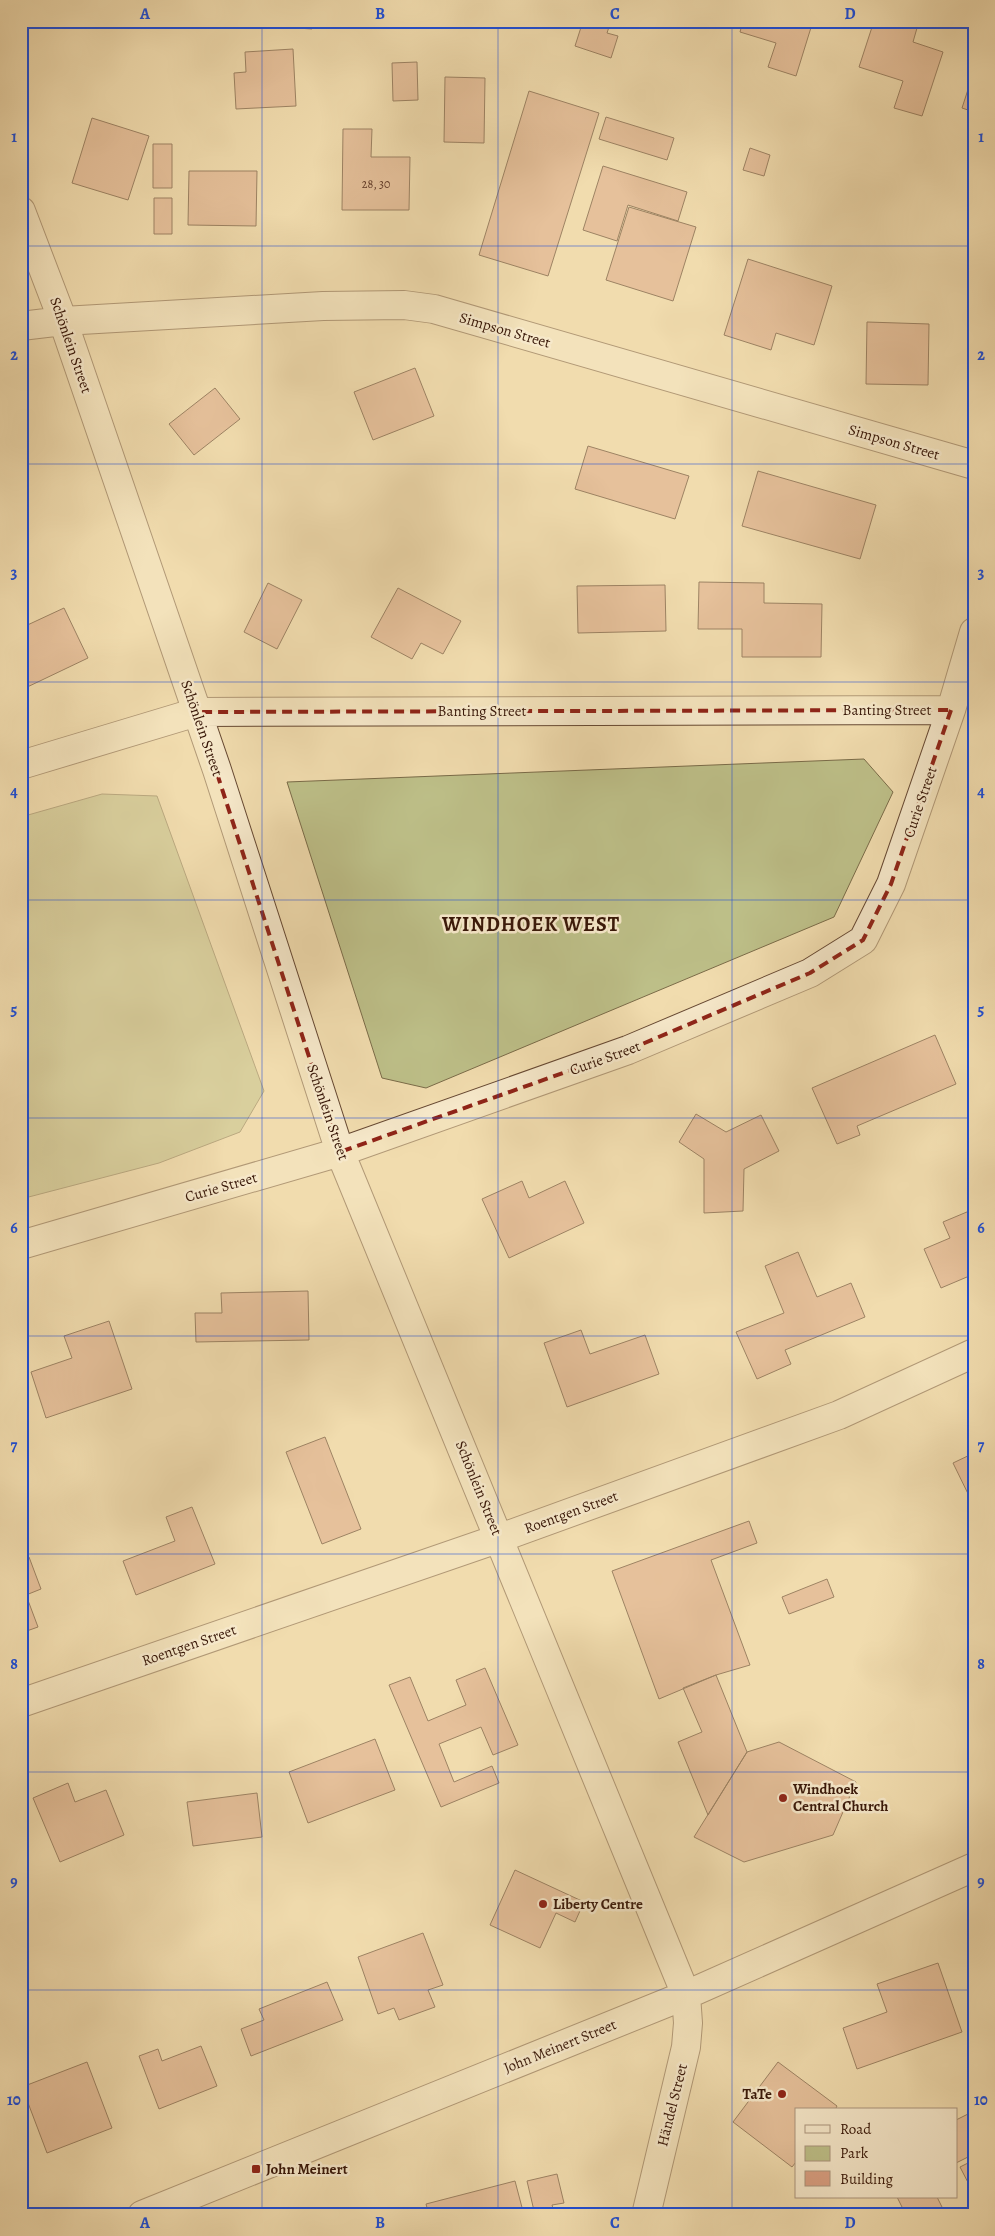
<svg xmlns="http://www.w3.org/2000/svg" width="995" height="2236" viewBox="0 0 995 2236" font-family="Alegreya,serif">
  <rect width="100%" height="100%" fill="#f1dcae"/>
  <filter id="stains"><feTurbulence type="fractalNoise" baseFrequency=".004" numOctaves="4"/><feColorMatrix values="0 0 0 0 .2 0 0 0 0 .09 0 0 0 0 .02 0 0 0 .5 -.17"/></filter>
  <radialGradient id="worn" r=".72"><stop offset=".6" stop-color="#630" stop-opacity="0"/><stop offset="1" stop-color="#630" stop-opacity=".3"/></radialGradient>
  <path fill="#bdbf88" stroke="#7a6b48" d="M864 759 893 792 834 917 426 1088 382 1078 287 782Z
    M102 794 157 796 264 1091 240 1132 159 1163 21 1199V817Z"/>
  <path fill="#daa083" stroke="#381708" d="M282 21H313L312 29 282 27Z
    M583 21H611L607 33 618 36 611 58 575 46Z
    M743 21H813L796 76 768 67 776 43 740 32Z
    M874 21H919L913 42 943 52 922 116 894 108 903 81 859 67Z
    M293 49 296 106 236 109 234 73 246 72 245 52Z
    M417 62 418 100 393 101 392 63Z
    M974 71V112L962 108Z
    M445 77 485 78 484 143 444 142Z
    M529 91 599 113 548 276 479 255Z
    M606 117 674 138 667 160 599 139Z
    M92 118 149 136 128 200 72 183Z
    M343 129H372L371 157H410L409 210H342Z
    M153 144H172V188H153Z
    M750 148 770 155 764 176 743 170Z
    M603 166 687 192 678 221 628 205 617 241 583 230Z
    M189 171H257L256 226 188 225Z
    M154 198H172V234H154Z
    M629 207 696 227 673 301 606 280Z
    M748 259 832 286 814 345 776 333 771 350 724 335Z
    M867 322 929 324 928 385 866 384Z
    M415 368 434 416 373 440 354 392Z
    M215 388 240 419 194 455 169 424Z
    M588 446 689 476 675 519 575 489Z
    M758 471 876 505 860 559 742 526Z
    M699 582 764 583V603L822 604 821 657H742V629H698Z
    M268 583 302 600 277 649 244 632Z
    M665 585 666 631 578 633 577 586Z
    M398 588 461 621 443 654 421 643 412 659 371 637Z
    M64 608 88 658 21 690V628Z
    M935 1035 956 1084 857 1126 860 1135 837 1144 812 1088Z
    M696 1114 726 1132 761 1115 779 1151 744 1169 743 1211 704 1213V1159L679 1142Z
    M522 1181 529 1198 565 1181 584 1223 509 1258 482 1199Z
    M974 1209V1274L941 1288 924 1249 950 1238 943 1222Z
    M798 1252 817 1297 851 1283 865 1317 785 1350 791 1364 757 1379 736 1332 784 1313 765 1266Z
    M308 1291 309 1340 196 1342 195 1313H222L221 1293Z
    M109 1321 132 1389 46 1418 31 1372 72 1358 64 1336Z
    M581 1330 590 1354 645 1335 659 1374 567 1407 544 1343Z
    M325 1437 361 1529 322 1544 286 1452Z
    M974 1453V1506L953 1463Z
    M192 1507 215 1564 136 1595 123 1561 175 1541 166 1517Z
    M749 1521 757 1543 711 1560 750 1665 716 1675 659 1699 612 1571Z
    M29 1557 41 1589 26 1595 38 1627 21 1633V1559Z
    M827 1579 834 1597 789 1614 782 1597Z
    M485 1668 518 1745 493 1755 481 1727 439 1744 454 1782 492 1766 499 1783 441 1807 389 1685 410 1677 428 1721 466 1705 456 1680Z
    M716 1675 747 1752 708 1815 678 1742 702 1732 683 1688Z
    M375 1739 395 1790 308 1823 289 1772Z
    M779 1742 856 1782 833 1835 744 1862 694 1837 747 1752Z
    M68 1783 75 1802 106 1790 124 1835 60 1862 33 1798Z
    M257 1793 262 1837 193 1846 187 1802Z
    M515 1870 584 1902 575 1922 556 1913 540 1948 490 1925Z
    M423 1933 443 1985 428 1990 435 2007 399 2020 394 2008 378 2014 358 1957Z
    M938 1963 962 2032 857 2069 843 2028 887 2012 877 1984Z
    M327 1982 343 2020 251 2056 241 2029 264 2020 259 2009Z
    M201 2046 217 2086 159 2109 139 2056 158 2049 162 2061Z
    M87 2062 112 2128 47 2153 22 2087Z
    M778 2062 837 2106 835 2110H796V2162L792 2167 733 2122Z
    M974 2111V2154L956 2163V2120Z
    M974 2160V2194L960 2167Z
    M557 2174 564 2203 552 2205 555 2215H535L527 2181Z
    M515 2181 524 2215H429L426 2204Z
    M897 2197H937L946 2215H906Z"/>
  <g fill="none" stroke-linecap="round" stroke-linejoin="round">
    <defs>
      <path id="minor" d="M21 211 63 321 217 770 340 1152 686 1995 688 2023 686 2047 646 2215
        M21 326 63 321 323 306 404 305 434 309 974 465
        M21 765 197 712 951 710
        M21 1245 340 1152 628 1050 810 973 863 940 891 884 951 710 974 632
        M21 1703 500 1538 839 1415 974 1353
        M142 2215 686 1995 974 1867"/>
    </defs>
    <use href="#minor" stroke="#664832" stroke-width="30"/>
    <use href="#minor" stroke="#f6e8ca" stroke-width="28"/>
  </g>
  <path d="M0 0H995V2236H0ZM951 710 891 884 863 940 810 973 628 1050 340 1152 197 712Z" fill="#f1dcae" fill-opacity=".55" fill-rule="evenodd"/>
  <path fill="none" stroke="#8f2418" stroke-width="4" stroke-dasharray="10 6" stroke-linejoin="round" d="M951 710 891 884 863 940 810 973 628 1050 340 1152 197 712Z"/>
  <path fill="none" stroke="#1d4ed8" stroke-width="1" stroke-opacity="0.55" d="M262 21V2215M498 21V2215M732 21V2215M21 246H974M21 464H974M21 682H974M21 900H974M21 1118H974M21 1336H974M21 1554H974M21 1772H974M21 1990H974"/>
  <g fill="#8f2418" stroke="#f6e8ca" stroke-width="2">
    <circle cx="783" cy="1798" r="5"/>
    <circle cx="543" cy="1904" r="5"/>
    <circle cx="782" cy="2094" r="5"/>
    <rect x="251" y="2164" width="10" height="10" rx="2.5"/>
  </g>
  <g text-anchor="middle" stroke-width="5" stroke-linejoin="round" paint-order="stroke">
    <g font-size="12" fill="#603927">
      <text x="376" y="188">28, 30</text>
    </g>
    <g font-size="15" fill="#381708" stroke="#f6e8ca">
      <text transform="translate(505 330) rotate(16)" y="5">Simpson Street</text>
      <text transform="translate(71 345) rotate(71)" y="5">Schönlein Street</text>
      <text transform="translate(894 442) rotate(16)" y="5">Simpson Street</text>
      <text x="887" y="715">Banting Street</text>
      <text x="482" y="716">Banting Street</text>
      <text transform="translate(202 728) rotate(71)" y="5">Schönlein Street</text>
      <text transform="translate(920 802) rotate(-71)" y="5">Curie Street</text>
      <text transform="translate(605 1058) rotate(-20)" y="5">Curie Street</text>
      <text transform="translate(328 1112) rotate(71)" y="5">Schönlein Street</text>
      <text transform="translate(221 1187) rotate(-16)" y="5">Curie Street</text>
      <text transform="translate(479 1488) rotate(68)" y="5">Schönlein Street</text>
      <text transform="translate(571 1512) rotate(-20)" y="5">Roentgen Street</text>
      <text transform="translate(189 1645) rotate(-19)" y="5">Roentgen Street</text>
      <text transform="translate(560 2046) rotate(-22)" y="5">John Meinert Street</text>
      <text transform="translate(672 2105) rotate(-76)" y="5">Händel Street</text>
    </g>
    <g font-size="15" font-weight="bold" fill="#381708" stroke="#f6e8ca" text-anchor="start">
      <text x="793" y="1794">Windhoek<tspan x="793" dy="17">Central Church</tspan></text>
      <text x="553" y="1909">Liberty Centre</text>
      <text x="772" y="2099" text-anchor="end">TaTe</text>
      <text x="266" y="2174">John Meinert</text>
    </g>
    <g font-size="20" font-weight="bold" letter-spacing="1" fill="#381708" stroke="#f6e8ca">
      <text x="531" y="931">WINDHOEK WEST</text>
    </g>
  </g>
  <rect width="995" height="2236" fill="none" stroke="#f1dcae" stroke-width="55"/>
  <rect x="795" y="2108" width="162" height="90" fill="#f6e8ca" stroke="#aa947c"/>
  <rect x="805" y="2125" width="25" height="8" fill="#f6e8ca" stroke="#aa947c"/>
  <text x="840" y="2134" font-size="15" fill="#381708">Road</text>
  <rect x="805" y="2146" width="25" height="15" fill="#bdbf88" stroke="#aa947c"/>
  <text x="840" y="2158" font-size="15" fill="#381708">Park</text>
  <rect x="805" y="2171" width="25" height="15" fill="#daa083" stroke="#aa947c"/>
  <text x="840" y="2184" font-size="15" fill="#381708">Building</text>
  <rect x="28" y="28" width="940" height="2180" fill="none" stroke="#1d4ed8" stroke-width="2"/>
  <g font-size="16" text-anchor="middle" font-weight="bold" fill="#1d4ed8">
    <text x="145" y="19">A</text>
    <text x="380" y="19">B</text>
    <text x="615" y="19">C</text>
    <text x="850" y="19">D</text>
    <text x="14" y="142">1</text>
    <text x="981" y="142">1</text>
    <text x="14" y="360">2</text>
    <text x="981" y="360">2</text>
    <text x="14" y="578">3</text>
    <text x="981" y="578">3</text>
    <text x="14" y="797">4</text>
    <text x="981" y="797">4</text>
    <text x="14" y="1015">5</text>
    <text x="981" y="1015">5</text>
    <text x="14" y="1233">6</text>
    <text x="981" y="1233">6</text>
    <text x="14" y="1451">7</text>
    <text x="981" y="1451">7</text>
    <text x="14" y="1669">8</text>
    <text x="981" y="1669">8</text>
    <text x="14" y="1887">9</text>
    <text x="981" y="1887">9</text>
    <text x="14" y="2105">10</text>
    <text x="981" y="2105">10</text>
    <text x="145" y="2228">A</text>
    <text x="380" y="2228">B</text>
    <text x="615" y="2228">C</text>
    <text x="850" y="2228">D</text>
  </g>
  <rect width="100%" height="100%" filter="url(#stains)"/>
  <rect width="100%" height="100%" fill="url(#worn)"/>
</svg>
